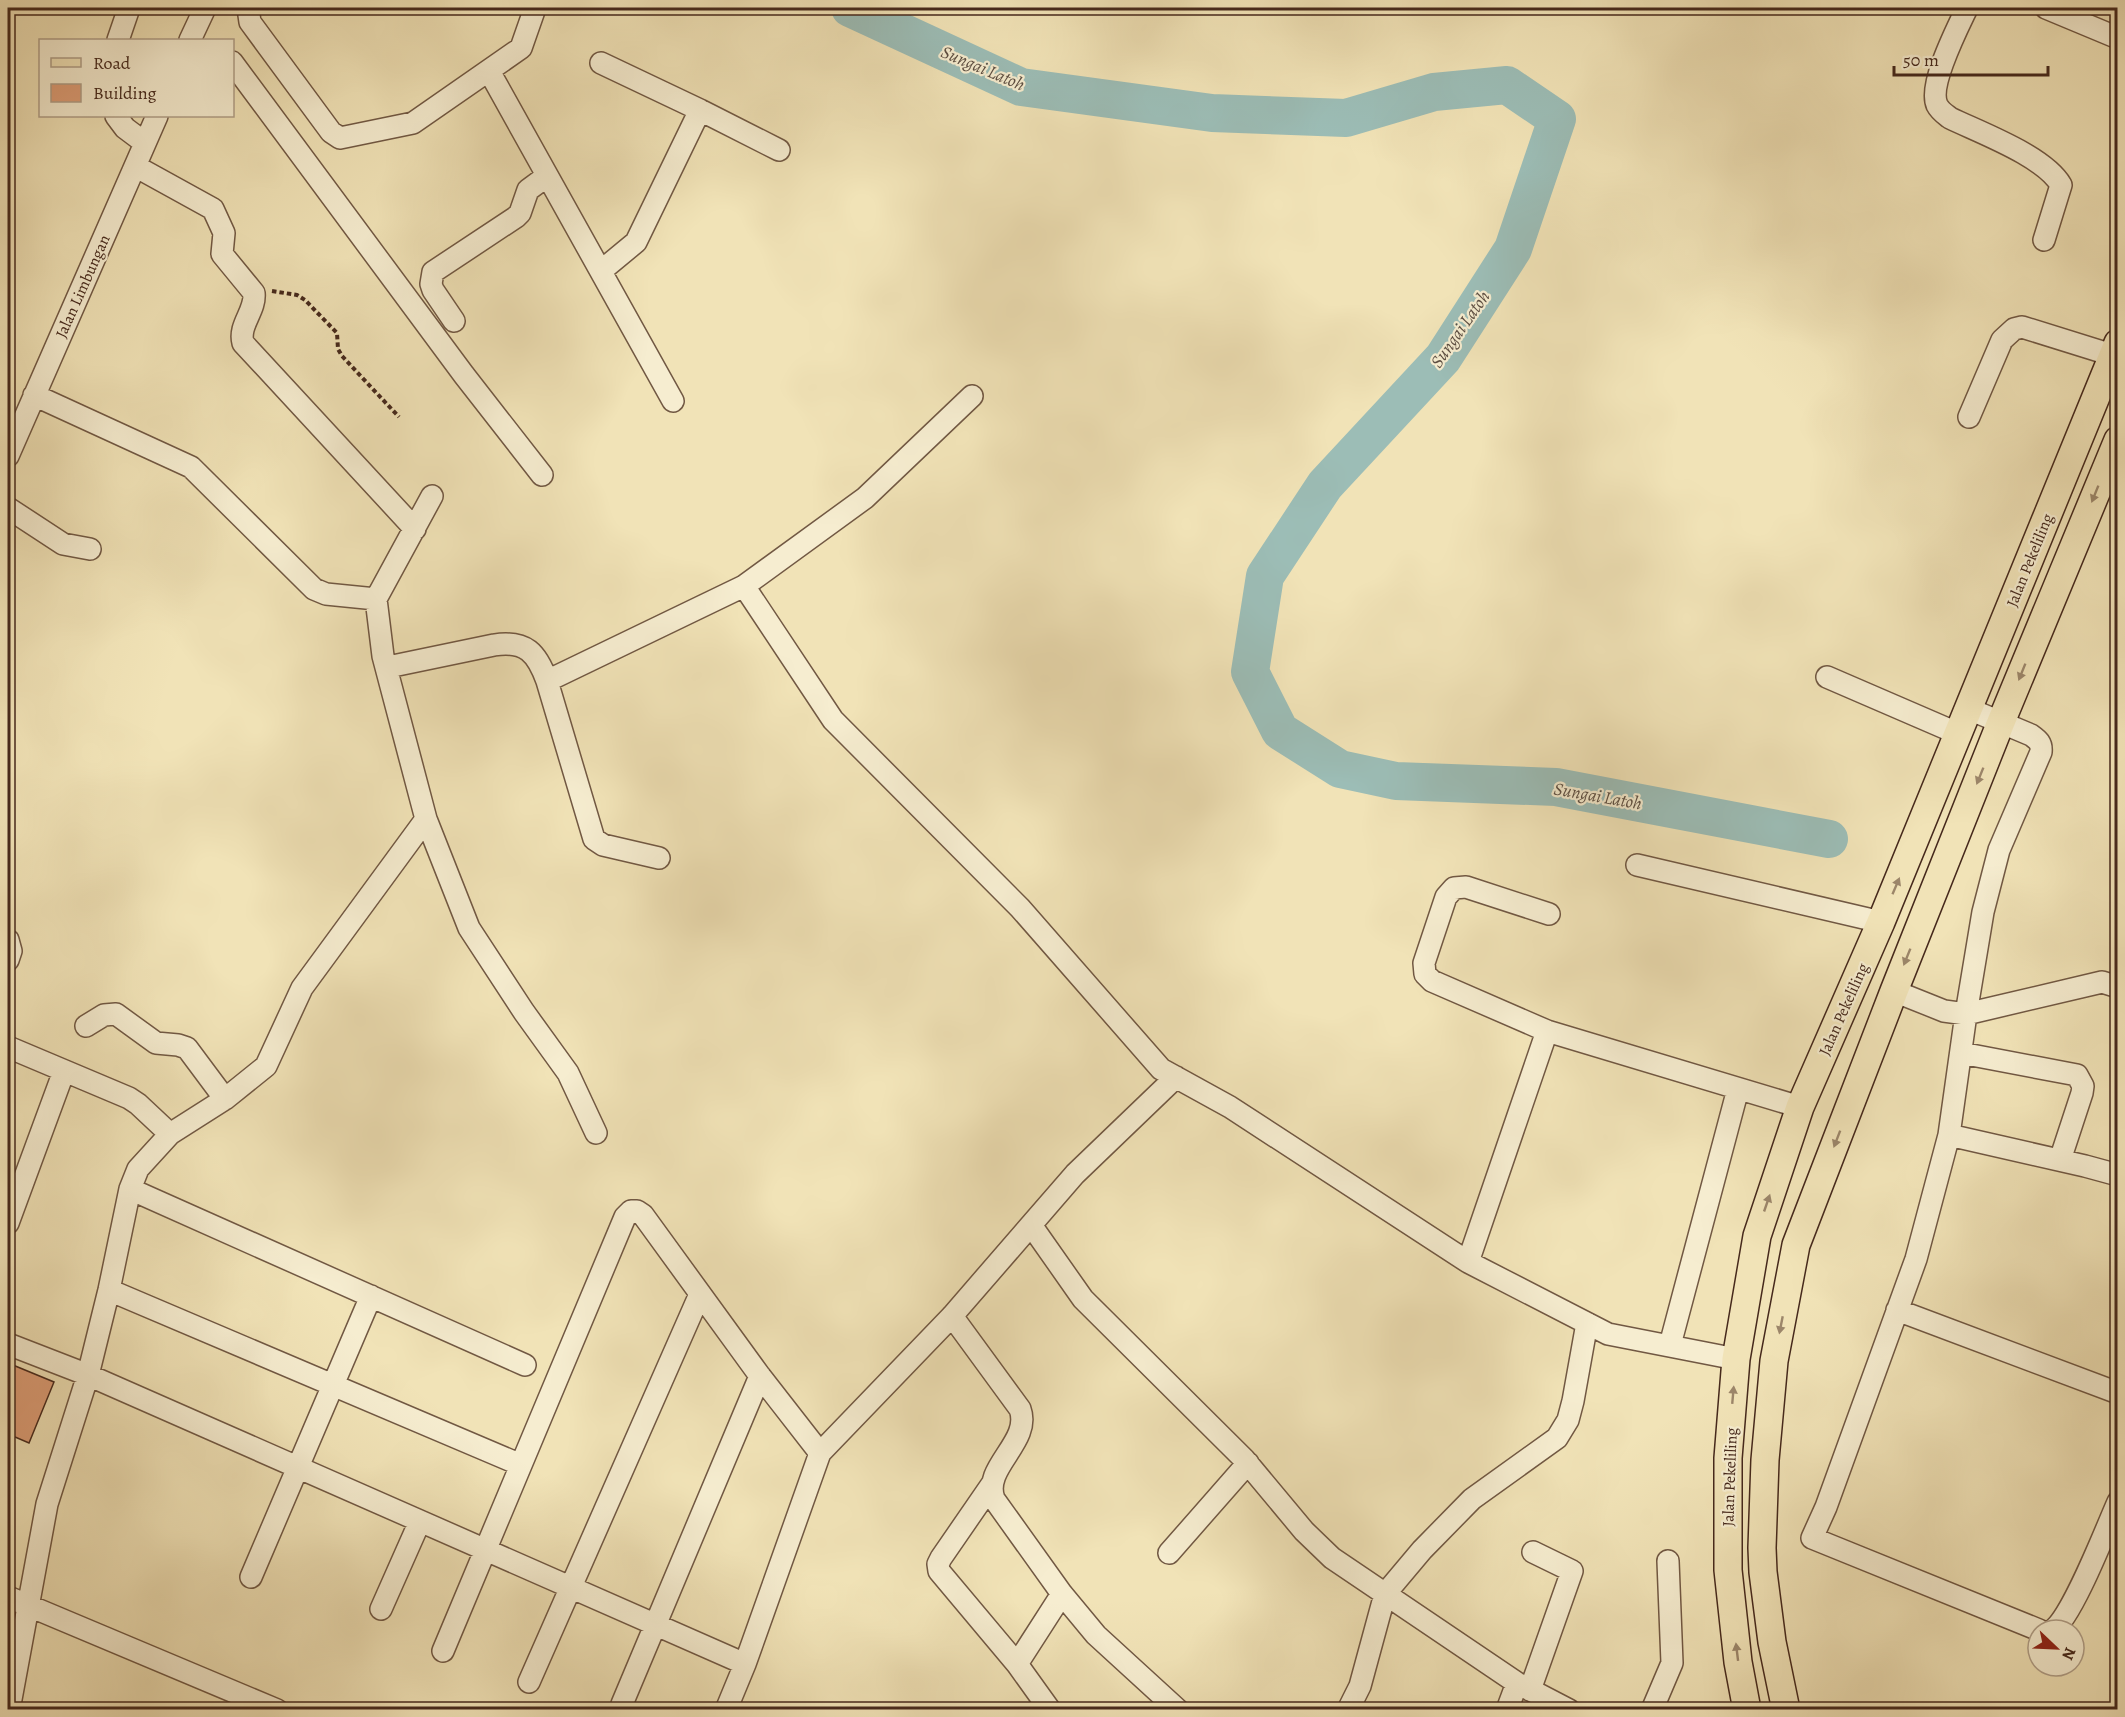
<svg xmlns="http://www.w3.org/2000/svg" width="2125" height="1717" viewBox="0 0 2125 1717" font-family="Alegreya,serif">
  <rect width="100%" height="100%" fill="#f1e3b7"/>
  <filter id="stains"><feTurbulence type="fractalNoise" baseFrequency=".00333" numOctaves="4"/><feColorMatrix values="0 0 0 0 .2 0 0 0 0 .09 0 0 0 0 .02 0 0 0 .5 -.17"/></filter>
  <radialGradient id="worn" r=".72"><stop offset=".6" stop-color="#630" stop-opacity="0"/><stop offset="1" stop-color="#630" stop-opacity=".3"/></radialGradient>
  <g fill="none" stroke-linecap="round" stroke-linejoin="round">
    <path stroke="#9cbdb6" stroke-width="38" d="M850 8 1021 87 1212 113 1346 118 1434 92 1507 85 1557 119 1513 249 1443 358 1325 485 1265 576 1250 672 1280 731 1340 769 1396 781 1556 787 1829 839"/>
  </g>
  <path fill="#de9e77" stroke="#46291c" stroke-width="1.5" d="M8 1363 54 1382 29 1443 8 1434Z"/>
  <g fill="none" stroke-linecap="round" stroke-linejoin="round">
    <defs>
      <path id="minor" d="M248 8 250 22 331 132 340 138 413 123 521 48 535 8
        M1967 8C1958 27 1928 85 1937 105 1940 111 1945 114 1950 118 1981 133 2044 156 2061 185L2044 240
        M2046 8 2118 38
        M118 40 129 8
        M190 40 205 8
        M232 62 464 375 542 475
        M601 63 700 110 779 150
        M489 71 673 401
        M116 116 125 128 145 143
        M135 166 213 209 224 233 222 254 254 293C256 311 238 325 243 343L415 529
        M601 271 636 242 700 110
        M454 321 433 290 431 284 433 272 516 217 520 213 528 190 547 176
        M34 395 191 467 314 589 326 594 376 599
        M1969 417 2002 340 2014 329 2022 327 2112 355
        M8 456 157 116
        M432 496 376 599 383 656 426 819 469 928 524 1012 568 1073 596 1133
        M8 508 63 544 90 549
        M744 586 833 720 1020 908 1161 1069 1230 1107 1468 1262 1608 1334 1736 1359
        M388 667 494 645C526 640 537 653 547 681L744 586 865 498 972 396
        M1827 677 1959 734
        M547 681 594 839 603 845 659 858
        M1969 709 2031 735C2038 740 2042 743 2041 752L1999 850 1983 912 1966 1014 1949 1135 1916 1259 1826 1507 1812 1538 2039 1630
        M1637 865 1881 922
        M1549 914 1466 887 1454 888 1446 897 1424 963 1425 974 1432 981 1547 1031 1800 1107
        M8 940 11 951 8 960
        M1894 991 1944 1011 1966 1014 2102 982 2118 987
        M86 1026 104 1015 116 1014 156 1043 178 1045 187 1048 225 1099
        M8 1047 129 1098 138 1104 170 1134
        M1961 1053 2077 1075 2083 1086 2082 1093 2060 1160
        M1949 1135 2085 1166 2118 1175
        M130 1189 525 1365
        M8 1223 64 1071
        M1031 1225 1083 1299 1244 1459 1304 1531 1332 1558 1517 1683 1569 1710
        M1468 1262 1547 1031
        M109 1290 521 1465
        M1897 1310 2118 1393
        M952 1316 1020 1409C1032 1442 982 1467 994 1499L1062 1594 1096 1635 1178 1710
        M8 1344 88 1375 745 1664
        M1670 1345 1738 1089
        M992 1484 941 1558 938 1564 939 1571 1017 1664
        M1169 1553 1248 1463
        M251 1577 371 1296
        M8 1597 277 1710
        M381 1609 420 1521
        M2053 1630C2073 1615 2106 1529 2118 1502
        M443 1651 625 1217 631 1211H637L643 1215 760 1376 820 1453
        M529 1682 700 1294
        M1530 1690 1572 1571 1533 1552
        M622 1704 760 1376
        M9 1710 47 1504 88 1375 109 1290 130 1189 138 1169 170 1134 225 1099 266 1066 302 988 426 819
        M726 1710 745 1664 820 1453 952 1316 1075 1174 1176 1077
        M1050 1710 1017 1664 1062 1594
        M1348 1710 1360 1686 1385 1594 1422 1550 1472 1499 1557 1438 1568 1420 1573 1401 1587 1323
        M1507 1710 1517 1683
        M1652 1710 1672 1663 1668 1561"/>
      <path id="major" d="M1747 1710 1738 1662 1728 1570V1458L1736 1359 1757 1236 1800 1107 1881 922 2118 343
        M1786 1710 1772 1642 1763 1572 1762 1548 1765 1460 1774 1361 1796 1245 1894 991 2001 722 2118 440"/>
    </defs>
    <use href="#minor" stroke="#715843" stroke-width="24"/>
    <use href="#major" stroke="#46291c" stroke-width="30"/>
    <path stroke="#46291c" stroke-width="4" stroke-dasharray="4.5 3" stroke-linecap="butt" d="M272 291 297 295 305 300 337 333 338 349 342 356 399 417"/>
    <use href="#minor" stroke="#f6edd0" stroke-width="21"/>
    <use href="#major" stroke="#f1e3b7" stroke-width="27"/>
  </g>
  <defs><path id="oneway-solid" d="M-6-.8H1V-3.2L6.5 0L1 3.2V.8H-6Z" transform="scale(1.5)"/></defs>
  <g fill="#9c866a">
    <use href="#oneway-solid" transform="translate(2095 494) rotate(112)"/>
    <use href="#oneway-solid" transform="translate(2022 672) rotate(112)"/>
    <use href="#oneway-solid" transform="translate(1980 776) rotate(112)"/>
    <use href="#oneway-solid" transform="translate(1896 886) rotate(-67)"/>
    <use href="#oneway-solid" transform="translate(1907 957) rotate(112)"/>
    <use href="#oneway-solid" transform="translate(1837 1139) rotate(111)"/>
    <use href="#oneway-solid" transform="translate(1767 1203) rotate(-71)"/>
    <use href="#oneway-solid" transform="translate(1781 1325) rotate(101)"/>
    <use href="#oneway-solid" transform="translate(1733 1395) rotate(-85)"/>
    <use href="#oneway-solid" transform="translate(1737 1652) rotate(-97)"/>
  </g>
  <g text-anchor="middle" stroke-width="4.5" stroke-linejoin="round" paint-order="stroke">
    <g font-size="16" fill="#46291c" stroke="#f6edd0">
      <text transform="translate(82 286) rotate(-66)" y="6">Jalan Limbungan</text>
      <text transform="translate(2029 560) rotate(-68)" y="6">Jalan Pekeliling</text>
      <text transform="translate(1843 1009) rotate(-66)" y="6">Jalan Pekeliling</text>
      <text transform="translate(1729 1477) rotate(-88)" y="6">Jalan Pekeliling</text>
    </g>
    <g font-size="18" font-style="italic" fill="#5c4e42" stroke="#f6edd0">
      <text transform="translate(983 68) rotate(23)" y="6">Sungai Latoh</text>
      <text transform="translate(1460 329) rotate(-55)" y="6">Sungai Latoh</text>
      <text transform="translate(1598 796) rotate(10)" y="6">Sungai Latoh</text>
    </g>
  </g>
  <rect width="2125" height="1717" fill="none" stroke="#f1e3b7" stroke-width="30"/>
  <rect x="9" y="9" width="2107" height="1699" fill="none" stroke="#46291c" stroke-width="3"/>
  <rect x="15" y="15" width="2095" height="1687" fill="none" stroke="#46291c" stroke-width="1.5"/>
  <rect x="39" y="39" width="195" height="78" fill="#f6edd0" stroke="#b09f88" stroke-width="1.5"/>
  <rect x="51" y="58" width="30" height="9" fill="#f1e3b7" stroke="#b09f88" stroke-width="1.5"/>
  <text x="93" y="69" font-size="18" fill="#46291c">Road</text>
  <rect x="51" y="84" width="30" height="18" fill="#de9e77" stroke="#b09f88" stroke-width="1.5"/>
  <text x="93" y="99" font-size="18" fill="#46291c">Building</text>
  <g transform="translate(2056 1648) rotate(113)"><circle r="28" fill="#f6edd0" stroke="#b09f88" stroke-width="1.5"/>
  <path d="M0-4.5L10 22L0 15L-10 22Z" fill="#8f2418"/>
  <text y="-9" font-size="16" font-weight="bold" text-anchor="middle" fill="#46291c">N</text>
  </g>
  <path d="M1894 66v9h154v-9" fill="none" stroke="#46291c" stroke-width="3"/>
  <text x="1903" y="66" font-size="18" fill="#46291c" stroke="#f6edd0" stroke-width="4.5" paint-order="stroke">50 m</text>
  <rect width="100%" height="100%" filter="url(#stains)"/>
  <rect width="100%" height="100%" fill="url(#worn)"/>
</svg>
